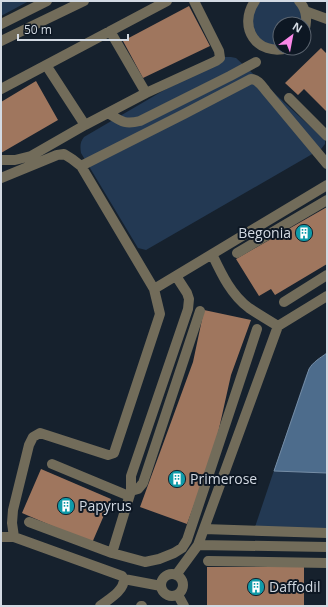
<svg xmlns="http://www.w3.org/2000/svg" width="328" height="607" viewBox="0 0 328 607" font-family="'Open Sans',sans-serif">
  <rect width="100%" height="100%" fill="#16212d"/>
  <path fill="#233953" d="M1 1H29L1 16Z
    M259 1H295L302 12 304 24H280V48L277 49 255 37 251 12Z
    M225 57H231L236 58 325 140V144L321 149 146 250 138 248 81 153C80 146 80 142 84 137L219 58Z
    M327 353V534L255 529 256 524 306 375 311 365Z"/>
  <path fill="#4d6c8c" stroke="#758da6" d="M327 353V473L274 471 309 369C313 362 320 358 327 353Z"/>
  <path fill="#9f765e" d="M189 6 210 46 143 78 123 41Z
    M321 48 327 54V112L304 89 298 95 285 83Z
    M36 81 58 120 1 153V102Z
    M327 207V264L275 295 271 289 259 296 236 259Z
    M204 310 251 320 231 375 214 451 187 524 140 507 193 362Z
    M41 469 111 499 92 543 22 513Z
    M207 567H304V606H207Z"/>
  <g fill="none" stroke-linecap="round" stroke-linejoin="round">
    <path stroke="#726c5a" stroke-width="10" d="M255 1C237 27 257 57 288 48
      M299 1C308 11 307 21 304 33
      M305 11 327 19
      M1 24 47 1
      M110 31 146 93
      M1 41 84 1
      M46 65 85 125
      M1 89 167 1
      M289 98 327 136
      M108 113C121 121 124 125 140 121L230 76 256 62
      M1 160H15L31 156 85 125 146 93 216 61 220 58 219 51 194 1
      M81 166 154 289 160 314 114 453 108 455 40 433 33 437 29 445 13 510 12 523 14 537 122 576 124 579C124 591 109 599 100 606
      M1 178 57 155 64 154 72 159 81 166 184 114 251 79C258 79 262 86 266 91L327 164
      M237 253 327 200
      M154 289 327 185
      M284 302 327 275
      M278 326 327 296
      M52 464 129 496
      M131 491 138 489 143 483 200 311
      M29 522 112 553 145 562 159 559 174 553 182 548 187 540 257 329
      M204 529 327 533
      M1 537H14
      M198 545 327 547
      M112 553 131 491V476L188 309 189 299 187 293 176 276
      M208 561 327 563
      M161 585a11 11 0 1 1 22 0a11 11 0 1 1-22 0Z
      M176 575 198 545 278 326C268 320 258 314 249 308 231 295 221 273 212 254
      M124 579 161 586
      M178 595 184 606
      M141 606H142"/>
  </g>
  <defs>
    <symbol id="building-disc" viewBox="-11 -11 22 22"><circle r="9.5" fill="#0f9aa8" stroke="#0d1723"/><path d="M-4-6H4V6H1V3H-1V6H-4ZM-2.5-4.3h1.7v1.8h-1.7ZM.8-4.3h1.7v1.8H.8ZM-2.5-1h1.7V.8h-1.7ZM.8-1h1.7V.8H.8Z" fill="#fff"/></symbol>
  </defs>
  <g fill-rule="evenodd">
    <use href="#building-disc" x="294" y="223" width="20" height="20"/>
    <use href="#building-disc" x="167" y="469" width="20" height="20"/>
    <use href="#building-disc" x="56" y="496" width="20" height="20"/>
    <use href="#building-disc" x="246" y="577" width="20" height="20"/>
  </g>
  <g text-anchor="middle" stroke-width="4" stroke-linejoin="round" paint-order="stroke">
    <g font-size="14" fill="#d3dae3" stroke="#0d1723" text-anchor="start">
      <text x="291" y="238" text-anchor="end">Begonia</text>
      <text x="190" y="484">Primerose</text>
      <text x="79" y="511">Papyrus</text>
      <text x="269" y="592">Daffodil</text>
    </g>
  </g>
  <rect width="328" height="607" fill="none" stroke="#d3dae3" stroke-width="4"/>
  <g transform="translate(292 36) rotate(32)"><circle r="19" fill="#0d1723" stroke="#5c6570"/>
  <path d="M0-3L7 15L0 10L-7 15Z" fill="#fa87e7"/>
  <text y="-6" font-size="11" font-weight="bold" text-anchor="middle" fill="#d3dae3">N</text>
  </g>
  <path d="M18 34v6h110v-6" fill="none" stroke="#d3dae3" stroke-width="2"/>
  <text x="24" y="34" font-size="12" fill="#d3dae3" stroke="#0d1723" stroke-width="3" paint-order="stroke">50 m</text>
</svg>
